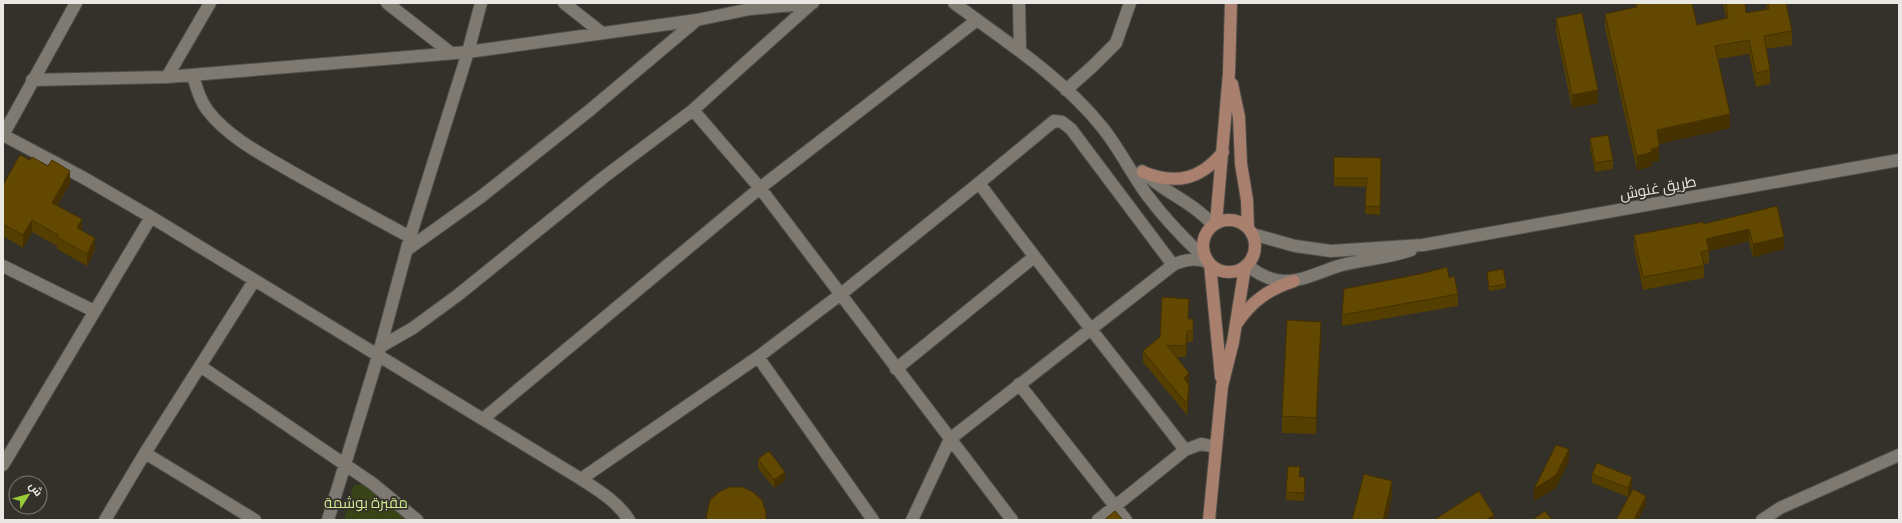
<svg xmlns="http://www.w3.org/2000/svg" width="1902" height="523" viewBox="0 0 1902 523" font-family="'PT Sans Narrow',Cairo,sans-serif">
  <rect width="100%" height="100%" fill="#34302a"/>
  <path fill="#384316" d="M368 483 411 520H344L353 486Z"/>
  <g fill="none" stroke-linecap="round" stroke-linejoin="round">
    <defs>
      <path id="minor" d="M387 3 451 53
        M564 3 602 33
        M954 3C1005 41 1062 77 1102 127 1119 148 1131 173 1147 195 1165 219 1185 240 1207 260
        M1019 3 1020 51
        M193 75C196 87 200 101 208 111 229 138 263 155 292 172 331 194 371 216 410 237
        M167 77 210 3
        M32 80 167 77 468 52 697 20 750 9 813 3
        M1066 90 1093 66 1116 43 1130 3
        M693 110 760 188 1012 520
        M3 135 84 178 151 217 581 479C598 490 618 502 629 520
        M3 135 76 3
        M1142 171C1164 193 1192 201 1213 225
        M979 183C1046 274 1117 361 1185 450
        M1252 234 1295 246 1331 251 1423 245 1899 160
        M408 249 482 196 590 110 697 20
        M1247 265C1258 274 1269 280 1283 281 1303 282 1323 270 1342 265 1365 259 1389 258 1411 250
        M3 266 94 311
        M380 347 413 328 458 295 604 177 693 110 812 3
        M758 357 873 520
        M200 366 372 483 417 520
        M896 369 1034 257
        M1019 384 1126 520
        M483 419 760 188 977 20
        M145 453 255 520
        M3 465 151 217
        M581 479 758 357 841 294 979 183 1054 121 1062 122 1071 129 1173 265
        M105 520 145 453 254 281
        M328 520 378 356 410 237 468 52 481 3
        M912 520 950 439 1173 265C1185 259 1195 258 1208 262
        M1098 520 1185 450 1201 444 1216 447
        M1762 520 1780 508 1899 455"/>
      <path id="major" d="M1232 84 1239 117 1241 164 1247 200 1248 228
        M1143 172C1176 185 1200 180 1223 152
        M1203 246a26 26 0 1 1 52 0a26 26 0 1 1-52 0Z
        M1216 223 1229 73 1231 3
        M1210 264 1221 377
        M1237 323C1252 301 1269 289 1294 281
        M1209 520 1222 386 1233 342 1245 267"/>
    </defs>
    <use href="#minor" stroke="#514e49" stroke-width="14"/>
    <use href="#major" stroke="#514e49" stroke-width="14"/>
    <use href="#minor" stroke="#7e7a72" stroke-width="12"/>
    <use href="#major" stroke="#a9806d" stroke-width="12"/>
  </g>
  <path fill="#543e00" d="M1635 3H1651V4L1697 25 1726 18 1723 3H1745L1746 13 1767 9 1766 3H1786L1792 31V45L1766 49 1770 70V84L1756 87 1749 54 1718 59 1730 128 1659 144V161L1652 162V166L1637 170 1605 28V14L1635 7Z
    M1556 18 1598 103 1572 108 1556 31Z
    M1590 138 1613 160V169L1595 172 1590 147Z
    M1334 157 1381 158 1380 215 1365 214 1366 187 1334 186Z
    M70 183 57 206 82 230 95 250 87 266 57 249V246L32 232 23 248 3 236V185Z
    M1777 206 1784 249 1753 257 1749 241 1709 251V263L1704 264V278L1643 290 1634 248V235L1704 224Z
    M1487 272 1506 284V288L1489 291 1487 276Z
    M1449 278 1458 294V306L1342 326V315Z
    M1189 310 1188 319 1193 330V342H1187L1186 357H1176L1189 384V396L1187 415 1143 362V351L1160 337Z
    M1321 338 1316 434 1282 433V416Z
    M758 459 785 480 774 488 758 468Z
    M1592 474 1632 486 1628 497 1592 483Z
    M1300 477 1305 486 1304 501 1286 500V492Z"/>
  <path fill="#453200" d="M1598 90V103L1572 108V95Z
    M1730 114V128L1657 144V130Z
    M1659 147V161L1652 162V166L1637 170V156L1651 149Z
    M70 171V183L52 215V203Z
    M82 219V231L77 228Z
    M32 220V232L23 248V235Z
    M1749 229V241L1709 251 1706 239Z
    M1784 237V249L1753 257V244Z
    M95 238V250L87 266V254Z
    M1321 322V338L1316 434V418Z
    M1187 331V342L1186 357V346Z
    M1189 373V384L1184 389V378Z
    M1189 385V396L1187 415V404Z
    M1569 449V461L1556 488 1534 501V489Z
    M785 472V480L774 488V480Z
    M1632 477V486L1628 497V488Z
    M1392 481V497L1387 520H1383Z
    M1646 496V505L1638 520H1634Z
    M1494 515V520H1486Z"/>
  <path fill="#624800" stroke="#453200" d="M1636 3H1651V4L1655 3H1692L1697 25 1728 18 1726 3H1745L1746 13 1769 9 1768 3H1786L1792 31 1764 36 1770 70 1756 73 1749 40 1715 46 1730 114 1657 130 1659 147 1651 149 1652 152 1637 156 1605 14 1637 7Z
    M1582 13 1598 90 1572 95 1556 18Z
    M1608 135 1613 160 1595 163 1590 138Z
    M20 155 30 160 32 157 48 166 52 160 70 171 52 203 82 219 77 228 95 238 87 254 57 237 58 235 32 220 23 235 3 224V185Z
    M1334 157 1381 158 1380 207 1365 206 1367 178H1334Z
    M1777 206 1784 237 1753 244 1749 229 1706 239 1709 250 1701 252 1704 266 1643 277 1634 235 1703 222 1704 224Z
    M1447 267 1449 278 1454 276 1458 294 1342 315 1344 289 1420 274Z
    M1503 269 1506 284 1489 287 1487 272Z
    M1162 297 1189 299 1188 319H1193V331H1187L1186 346 1167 345 1189 373 1184 378 1189 385 1187 404 1143 351 1160 337Z
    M1287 320 1321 322 1316 418 1282 416Z
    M1556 445 1569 449 1556 475 1534 489Z
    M769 451 785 472 774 480 758 459Z
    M1597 463 1632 477 1628 488 1592 474Z
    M1288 466 1300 467 1299 477H1305L1304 493 1286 492Z
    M1364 474 1392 481 1383 520H1352Z
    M730 487H742L753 492 762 500 766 512V520H707L706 518 710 500 719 492Z
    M1633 489 1646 496 1634 520H1616Z
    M1479 491 1494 515 1486 520H1434Z
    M1115 511 1123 520H1104Z
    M1545 511 1552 520H1532Z"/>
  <g text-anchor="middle" stroke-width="3.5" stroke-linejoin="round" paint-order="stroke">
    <g font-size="15" fill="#eae8e4" stroke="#34302a">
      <text transform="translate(1658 188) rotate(-10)" y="5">طريق غنوش</text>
    </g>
    <g font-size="15" fill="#cfe88f" stroke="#34302a">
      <text x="366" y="508">مقبرة بوشمة</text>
    </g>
  </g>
  <rect width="1902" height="523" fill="none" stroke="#eae8e4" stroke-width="8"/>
  <g transform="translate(28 495) rotate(53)"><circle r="19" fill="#34302a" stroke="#7d7a74"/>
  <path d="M0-3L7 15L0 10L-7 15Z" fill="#97cc39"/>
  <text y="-6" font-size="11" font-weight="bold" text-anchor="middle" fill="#eae8e4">ش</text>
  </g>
</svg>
